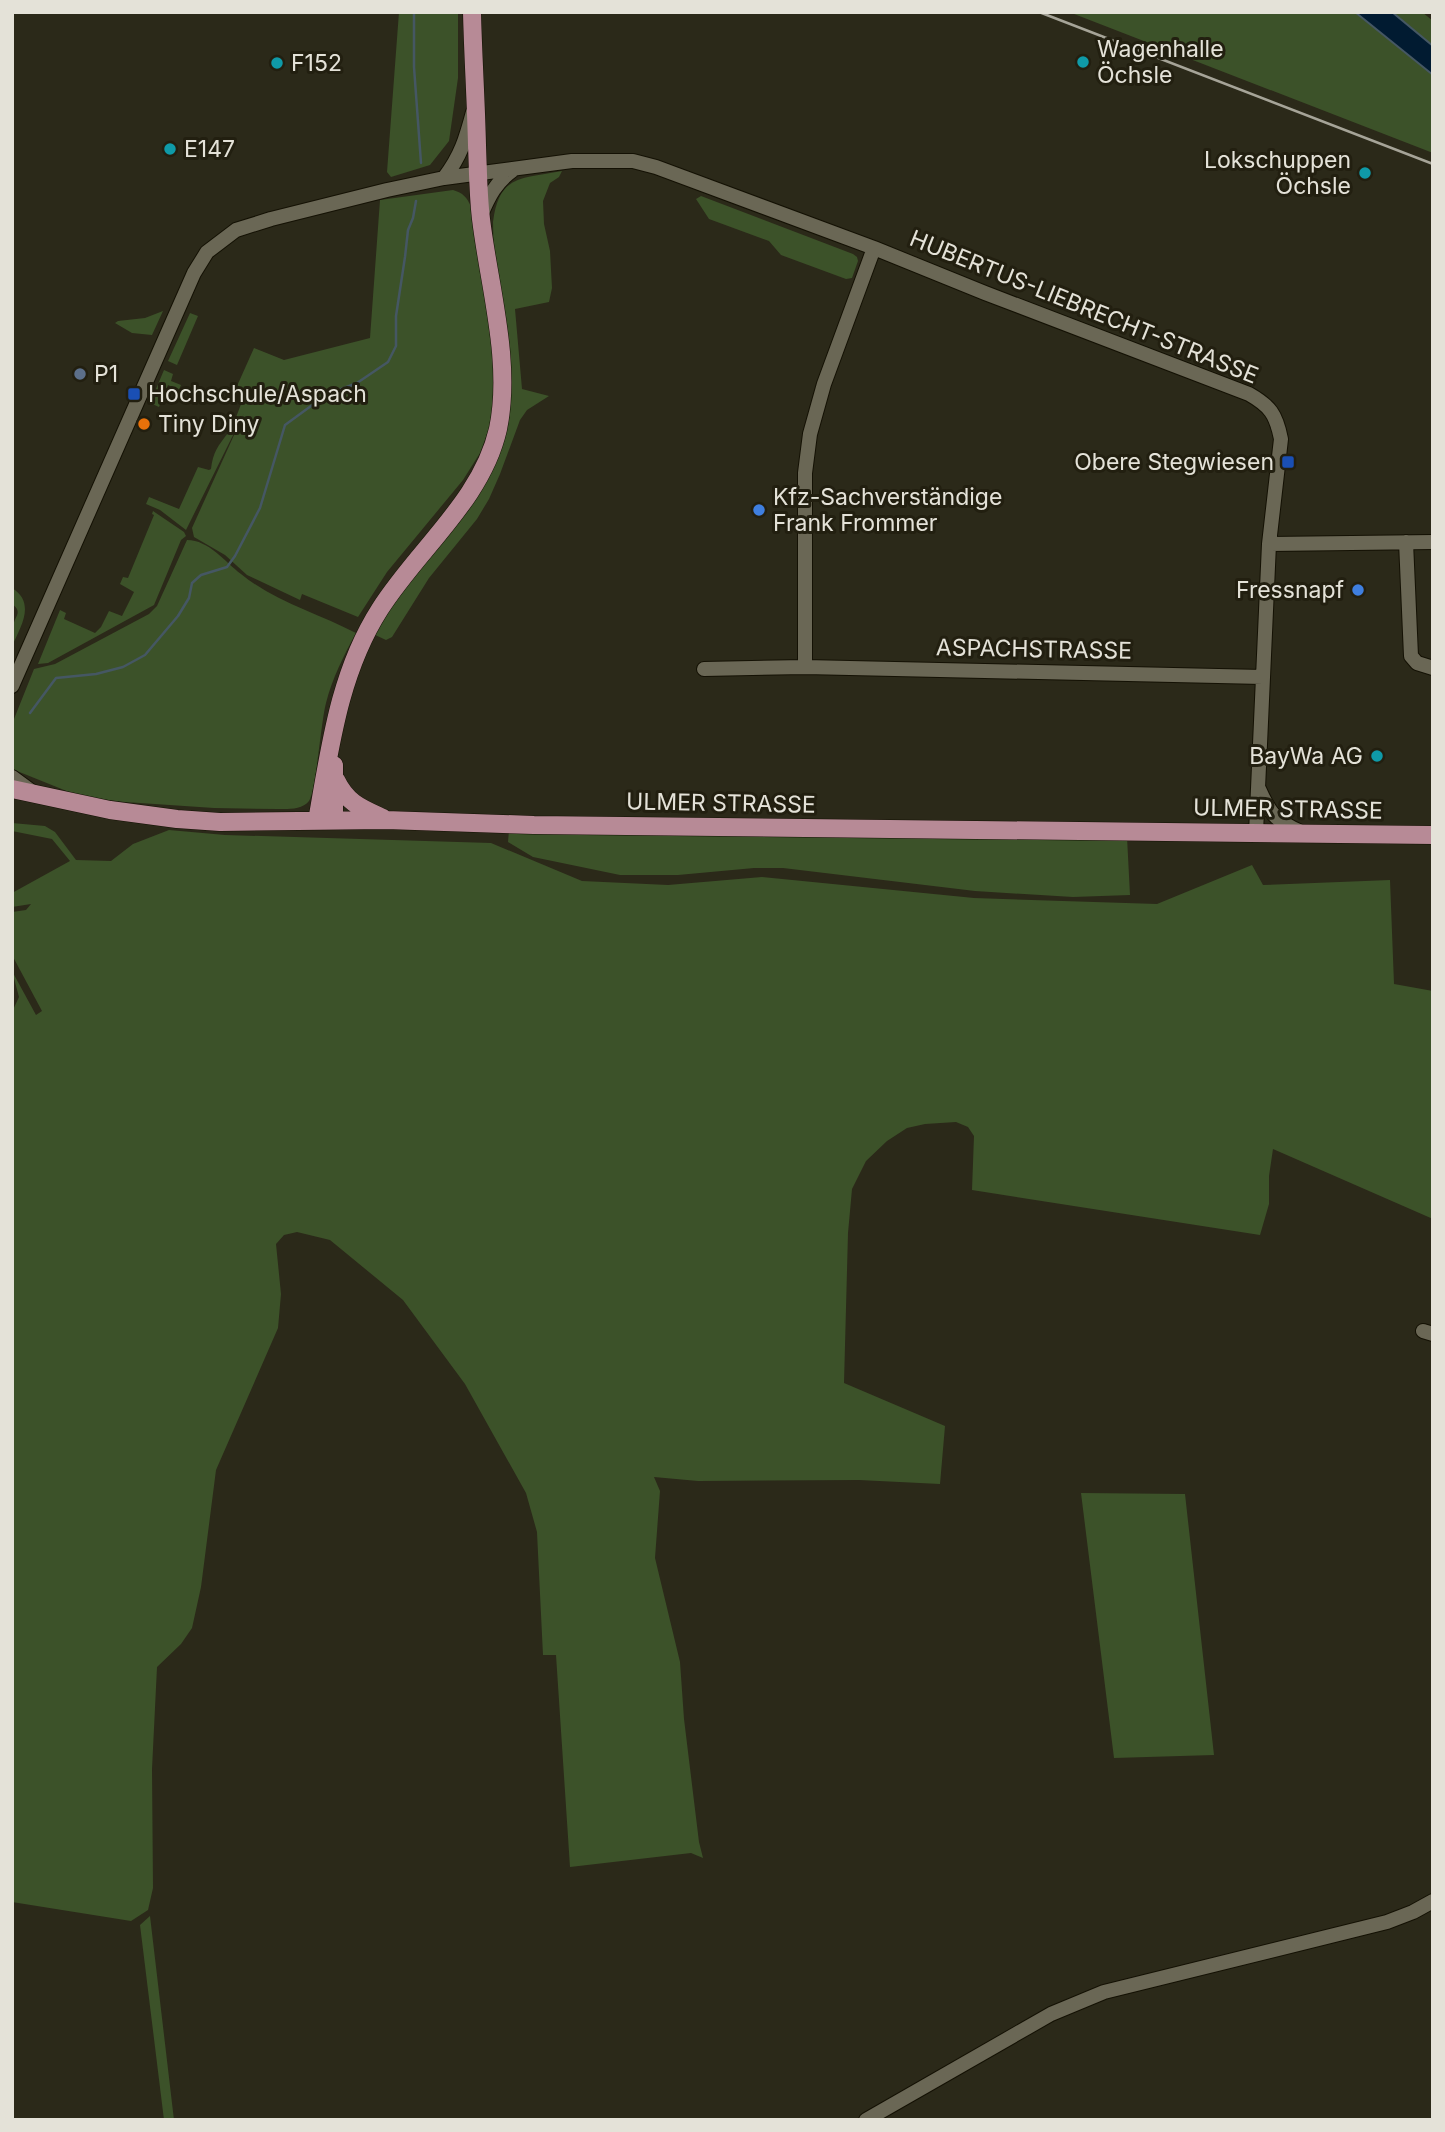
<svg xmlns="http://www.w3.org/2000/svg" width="1445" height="2132" viewBox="0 0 1445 2132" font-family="Inter,sans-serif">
  <rect width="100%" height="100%" fill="#2b2919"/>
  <path fill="#3c5229" d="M399 12H458V78L449 141 430 165 391 177 387 172Z
    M1069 12H1355L1433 75V153Z
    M1392 12H1422L1433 21V46Z
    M562 171 559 177 550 183 543 201 544 224 550 251 552 288 549 302 515 309 522 389 549 396 527 410 520 420 500 474 489 499 477 519 429 578 392 637 386 640 371 633 498 442 493 222C499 174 521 179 562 171Z
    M453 190C463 193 467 197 471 207L494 360 495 392 492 420 480 453 463 480 387 572 358 617 302 594 300 600 247 575 225 555 194 537 192 528 244 413 186 530 160 510 146 504 149 497 179 509 198 467 209 470 211 469C213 452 218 446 228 433 234 425 238 411 242 402L233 395 254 348 284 360 370 338 380 200Z
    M701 196 853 254 857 257 858 261 852 278 846 279 781 255 769 241 709 219 696 199Z
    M163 311 152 335 132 333 115 323 118 321 145 318Z
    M190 313 198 316 177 365 168 361Z
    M164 370 173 374 171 381 181 385 179 390 168 385 159 407 150 403Z
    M153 511 184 532 186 536 181 540 154 605 48 663 38 664 60 610 66 613 64 619 95 633 101 627 109 611 122 616 134 592 120 584 123 577 128 578 154 515 152 514Z
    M187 540C209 540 225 562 241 574 274 601 319 614 356 633 344 655 332 679 326 703 321 722 316 791 309 801 302 810 288 809 278 809L214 808 125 802 100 799 74 794 12 769V724L34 669 55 664 149 614 157 606Z
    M12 588C36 603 21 626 12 646 12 640 11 632 13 626 15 616 23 612 12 604Z
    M12 823 45 826 55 832 76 860 111 861 133 844 169 830 225 835 491 843 582 881 668 885 762 877 974 898 1157 904 1252 865 1263 885 1390 880 1394 984 1433 991V1219L1273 1149 1269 1176V1204L1260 1235 972 1190 974 1136 968 1127 956 1122 925 1124 907 1128 887 1141 866 1161 852 1189 848 1233 844 1383 945 1426 940 1484 859 1480 698 1481 654 1477 660 1491 655 1558 680 1662 684 1719 699 1842 703 1858 691 1853 570 1867 556 1655H543L537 1532 526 1493 465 1384 403 1300 330 1240 297 1232 284 1235 276 1244 281 1294 278 1328 216 1470 201 1587 192 1628 181 1644 157 1667 152 1769 153 1888 148 1910 131 1921 12 1902V1012L19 997 12 971 36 1015 42 1011 12 955V912L26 910 31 904 12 907V893L70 861 52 839 12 831Z
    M509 830 1127 837 1130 895 1073 897 975 891 783 868H754L678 875H620L533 857 508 842Z
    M1081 1493 1185 1494 1214 1755 1114 1758Z
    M150 1916 174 2120H164L140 1925Z"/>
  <path fill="#011b31" stroke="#455763" stroke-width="2" d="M1355 12H1392L1433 46V75Z"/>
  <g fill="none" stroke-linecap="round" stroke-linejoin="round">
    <path stroke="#455763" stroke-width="2.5" d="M414 12V67L421 163
      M30 713 56 678 96 674 123 667 145 655 178 616 189 598 192 583 201 575 227 567 235 556 260 508 285 425 326 395 357 383 388 362 396 346V316L405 257 408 230 413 218 416 201"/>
    <defs>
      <path id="minor" d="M444 178C461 156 466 138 473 112
        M481 215C489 196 496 182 513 170
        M874 248 824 384 810 434 805 473V667L1263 677
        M1406 542 1411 656 1417 663 1433 668
        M1269 544 1433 542
        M704 669 805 667
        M12 686 194 273 207 252 236 230 271 219 387 190 444 178 572 161H633L656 167 874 248 985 293 1249 394C1270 406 1276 414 1281 439L1269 544 1256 833
        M12 777 31 791
        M1259 789C1270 814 1276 821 1301 832
        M1423 1331 1433 1334
        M866 2120 1051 2014 1104 1992 1387 1922 1413 1912 1433 1901"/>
      <path id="major" d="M334 765V820
        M336 780C347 803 361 808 383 818
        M12 789 110 810 177 819 220 822 386 820 534 825 1433 835
        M317 821C330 748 339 673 380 609 418 549 482 500 498 429 512 362 489 286 481 219 478 194 478 169 477 145 476 100 473 56 472 12"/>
    </defs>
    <use href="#minor" stroke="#141104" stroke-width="16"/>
    <use href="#major" stroke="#141104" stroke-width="19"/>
    <use href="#minor" stroke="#6a6755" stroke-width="14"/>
    <use href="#major" stroke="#b78a96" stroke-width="18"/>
    <path stroke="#a6a498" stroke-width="2.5" d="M1039 12 1433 164"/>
  </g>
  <g fill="#0f9aa8" stroke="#221f10" stroke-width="2.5">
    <circle cx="1083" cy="62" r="7"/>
    <circle cx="277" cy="63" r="7"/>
    <circle cx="170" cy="149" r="7"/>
    <circle cx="1365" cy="173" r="7"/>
    <circle cx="1377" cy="756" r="7"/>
  </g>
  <circle fill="#5c6f8a" stroke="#221f10" stroke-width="2.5" cx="80" cy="374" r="7"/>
  <g fill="#1a4fb4" stroke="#221f10" stroke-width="2.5">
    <rect x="127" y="387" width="14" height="14" rx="3.5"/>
    <rect x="1281" y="455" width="14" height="14" rx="3.5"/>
  </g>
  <circle fill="#e8710a" stroke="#221f10" stroke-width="2.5" cx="144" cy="424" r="7"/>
  <g fill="#3f7fe0" stroke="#221f10" stroke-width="2.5">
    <circle cx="759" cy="510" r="7"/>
    <circle cx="1358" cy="590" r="7"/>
  </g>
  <g text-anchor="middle" stroke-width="6" stroke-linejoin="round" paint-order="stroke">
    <g font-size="23" fill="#e4e2d8" stroke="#221f10" text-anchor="start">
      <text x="1097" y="57">Wagenhalle<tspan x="1097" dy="26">Öchsle</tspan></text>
      <text x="291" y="71">F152</text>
      <text x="184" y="157">E147</text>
      <text x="1351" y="168" text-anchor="end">Lokschuppen<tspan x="1351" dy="26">Öchsle</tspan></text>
      <text x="94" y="382">P1</text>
      <text x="148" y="402">Hochschule/Aspach</text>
      <text x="158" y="432">Tiny Diny</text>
      <text x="1274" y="470" text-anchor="end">Obere Stegwiesen</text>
      <text x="773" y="505">Kfz-Sachverständige<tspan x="773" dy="26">Frank Frommer</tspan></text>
      <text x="1344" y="598" text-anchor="end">Fressnapf</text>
      <text x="1363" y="764" text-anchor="end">BayWa AG</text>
    </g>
    <g font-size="23" fill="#e4e2d8" stroke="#221f10">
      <text transform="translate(1084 307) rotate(22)" y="8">HUBERTUS-LIEBRECHT-STRASSE</text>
      <text transform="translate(1034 649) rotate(1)" y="8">ASPACHSTRASSE</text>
      <text transform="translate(721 803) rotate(1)" y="8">ULMER STRASSE</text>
      <text transform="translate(1288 809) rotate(1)" y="8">ULMER STRASSE</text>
    </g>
  </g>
  <rect width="1445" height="2132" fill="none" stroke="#e4e2d8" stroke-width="28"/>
</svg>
